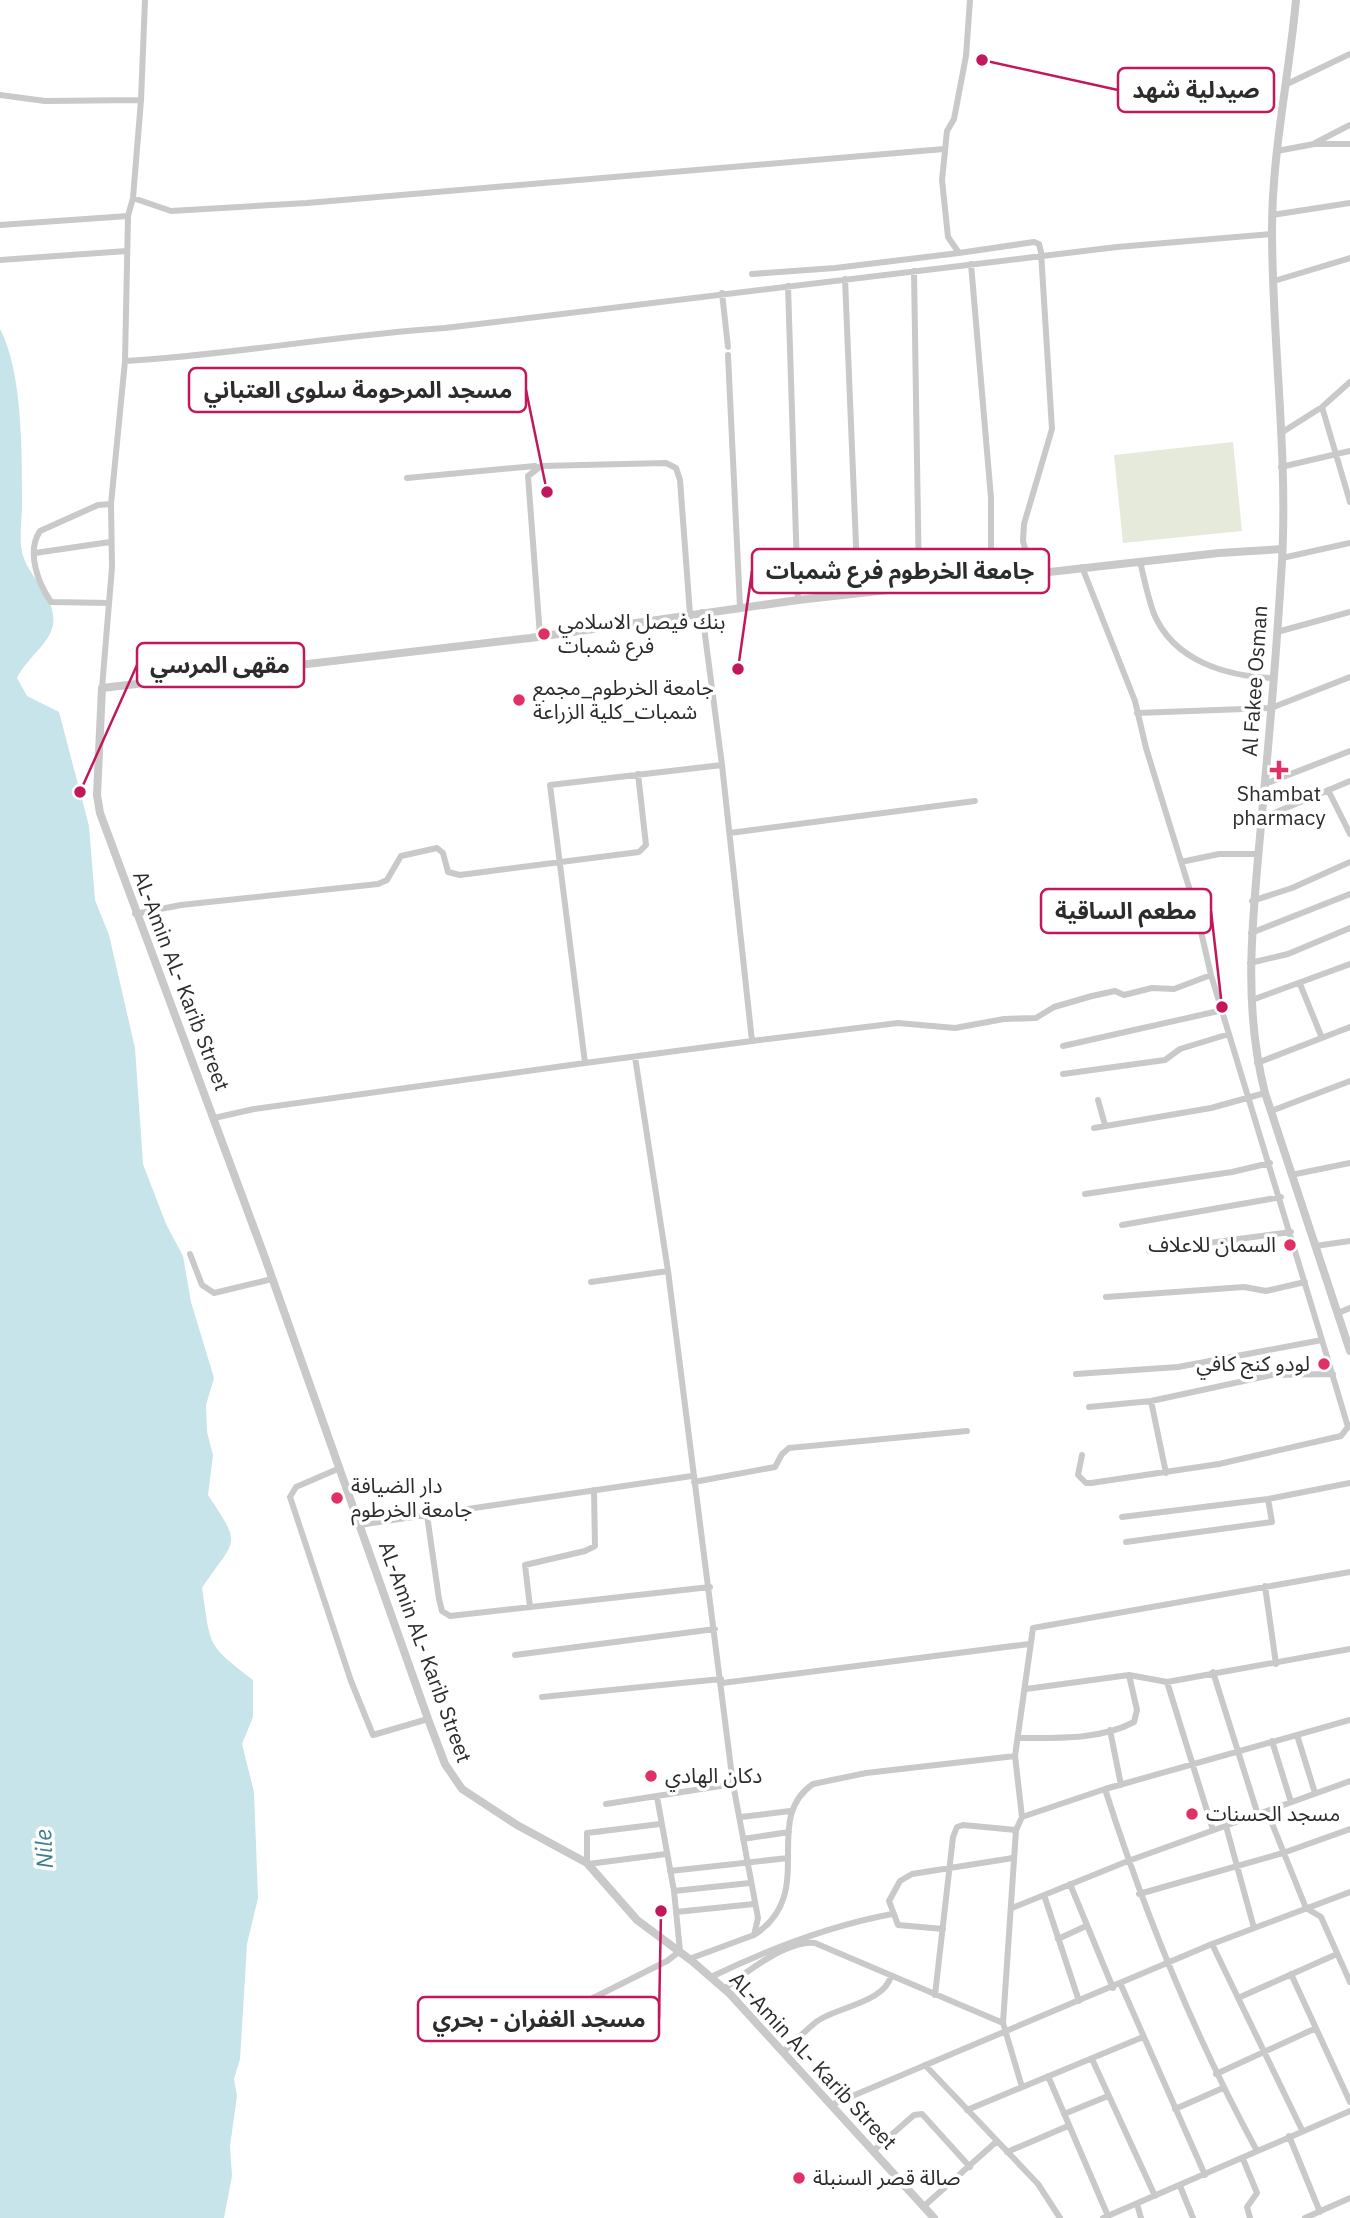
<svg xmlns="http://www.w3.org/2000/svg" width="1350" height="2218" viewBox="0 0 1350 2218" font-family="'IBM Plex Sans','Noto Sans Arabic',sans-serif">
  <rect width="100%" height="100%" fill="#fff"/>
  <path fill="#e6eada" d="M1233 442 1242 531 1123 543 1114 455Z"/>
  <path fill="#c6e4e9" d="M0 329C23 372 22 456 22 504 22 519 19 538 22 552 28 578 57 596 53 625 50 643 26 659 17 678L27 696 59 712 89 826 95 900 109 935 135 1048 143 1164 166 1224 183 1256 191 1302 214 1378 206 1405 207 1432 213 1455 208 1495C243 1548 236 1537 202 1588 211 1646 205 1643 253 1680V1717L242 1744 254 1792 258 1898 247 1944 240 2059 234 2079 237 2096 230 2146 232 2176 224 2218H0Z"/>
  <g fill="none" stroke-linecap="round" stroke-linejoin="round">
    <path stroke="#c9c9c9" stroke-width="6" d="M970 0 966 56 954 119 947 131 942 180 948 237 959 253 1034 242 1039 244 1041 252 1052 429 1024 524 1023 541 1032 573
      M1285 85 1350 54
      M0 95 45 101 141 100
      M1315 143 1350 125
      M1277 151 1314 144H1350
      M133 198 171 211 307 203 944 149
      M1272 215 1350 203
      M0 225 128 216
      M0 260 127 251
      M971 264 991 498V578
      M914 271 919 586
      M752 274 835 268 959 253
      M845 279 858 593
      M1274 281 1350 258
      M788 286 798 600
      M722 293 728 347
      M728 355 740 607
      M125 361C232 355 338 335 445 328L1117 247 1272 234
      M1322 407 1350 502
      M1281 433 1322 407 1350 382
      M1281 467 1350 451
      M407 478 535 466
      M35 553 110 542
      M1282 558 1350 543
      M1140 561C1144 579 1148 598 1154 614 1174 661 1226 676 1272 678
      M1082 567 1135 701 1146 748 1196 910 1211 975 1322 1340
      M109 603 51 602C38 583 26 552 40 531L98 505 111 504
      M1277 632 1350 612
      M540 636 528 476 541 466 666 463 676 468 680 480 690 614
      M102 688 112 567 111 504 125 361 128 216 133 198 141 100 145 0
      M1137 713 1271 708 1350 677
      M1265 784 1350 751
      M1328 790 1350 834
      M1262 818 1350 781
      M730 833 975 801
      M1181 862 1219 854H1256
      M1252 901 1292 888 1350 862
      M135 914 181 905 378 884 387 880 401 856 437 848 443 853 448 872 460 875 639 852 646 845 638 774
      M1251 933 1350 894
      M1250 963 1288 954 1350 928
      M1300 984 1322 1038
      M1252 1000 1350 964
      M752 1041 898 1023 955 1028 1004 1019 1036 1018 1054 1007 1092 996 1115 991 1124 995 1152 988 1174 989 1211 975
      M1063 1046 1223 1010
      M635 1057 668 1271 733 1784 758 1918 754 1935 689 1959
      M585 1063 752 1041 722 765 702 612
      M1257 1063 1350 1027
      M1063 1074 1165 1060 1180 1049 1229 1034
      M1098 1100 1105 1125
      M1271 1111 1350 1081
      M214 1118 254 1109 585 1063 550 785 722 765
      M1094 1128 1211 1108 1265 1093
      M1291 1175 1350 1163
      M1085 1194 1232 1172 1270 1163
      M1122 1225 1281 1197
      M1315 1246 1350 1241
      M1149 1251 1291 1232
      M190 1254 202 1285 214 1293 272 1279
      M591 1282 668 1271
      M1106 1297 1244 1287 1266 1291 1305 1282
      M1338 1313 1350 1308
      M1076 1374 1178 1367 1322 1340 1348 1427 1341 1436 1219 1464 1091 1483H1086L1078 1475 1082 1455
      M1151 1401 1166 1473
      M1089 1407 1151 1401 1272 1375 1333 1374
      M340 1468 296 1487 290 1497 351 1681 373 1735 428 1719
      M694 1482 775 1467 782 1454 789 1448 967 1431
      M427 1515 439 1599 442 1611 450 1616 710 1587
      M1122 1517 1268 1499 1350 1483
      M359 1525 692 1476
      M1126 1542 1272 1522 1268 1499
      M1265 1586 1276 1664
      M530 1607 525 1565 585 1551 595 1546 594 1490
      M515 1655 715 1629
      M1213 1672 1258 1815
      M1167 1682 1213 1830
      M722 1683 1029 1644
      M1026 1689 1129 1675 1167 1682 1350 1649
      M542 1697 721 1679
      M1110 1730 1121 1785
      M1297 1735 1315 1793
      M1019 1738C1055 1738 1101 1740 1134 1722L1137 1710 1129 1675
      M1272 1741 1291 1802
      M1105 1789C1145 1914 1194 2035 1257 2151
      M606 1804 733 1784
      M1267 1811 1306 1908 1321 1917 1350 1982
      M741 1817 790 1811
      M1022 1817 1105 1789 1350 1720
      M1226 1826 1254 1928
      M743 1839 789 1832
      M587 1863V1833L660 1824
      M588 1864 666 1854
      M670 1871 788 1858
      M1070 1884 1113 1988
      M674 1891 750 1883
      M1139 1894 1283 1853 1350 1829
      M1044 1895 1079 2001
      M1012 1908 1128 1861 1350 1781
      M676 1912 754 1904
      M943 1929 898 1925 889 1901 900 1881 912 1874 1013 1858
      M754 1935C819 1894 760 1820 813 1784L866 1773 1015 1756
      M1058 1939 1086 1926
      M1212 1944 1302 2130
      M1291 1974 1350 2102
      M711 1977C769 1949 828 1926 892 1914
      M1121 1985 1205 2175
      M724 1989C745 1973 787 1940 815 1943L1003 2023
      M935 1995 953 1837 957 1827 963 1825 1016 1830
      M1238 1998 1337 1954
      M559 2015 667 1961 680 1951 674 1891 657 1797
      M783 2052C794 2042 805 2031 816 2022 836 2007 884 2003 891 1976
      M1092 2059 1155 2196
      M925 2065 1038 2184 1060 2218
      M1216 2074 1314 2029
      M1048 2076 1108 2216
      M1022 2087 1003 2023 1016 1830 1022 1817 1015 1756 1033 1628 1350 1572
      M831 2105 1212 1944 1350 1892
      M1175 2109 1223 2088
      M967 2110 1143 2037
      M1064 2114 1108 2096
      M1289 2136 1320 2212
      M873 2151 914 2115 922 2114 970 2167
      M1007 2152 1068 2126
      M1243 2159 1257 2193 1247 2207 1250 2218
      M1180 2186 1193 2218
      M1137 2204 1141 2218
      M923 2207 996 2142
      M1103 2218 1350 2111
      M1305 2218 1350 2198"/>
    <path stroke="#c9c9c9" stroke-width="8" d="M1296 0C1289 77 1272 153 1272 230 1272 340 1288 451 1282 561 1277 645 1270 729 1262 814 1254 908 1241 999 1265 1093L1350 1351
      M934 2218 730 1994 692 1961 637 1920 587 1863 517 1825 462 1789 445 1764 428 1719 264 1255 100 813 97 795 102 688 530 638 798 600 1219 553 1282 549"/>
  </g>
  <g fill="#e03166" stroke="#fff" stroke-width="2.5">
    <circle cx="544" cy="634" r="7"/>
    <circle cx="519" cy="700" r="7"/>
    <path d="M1275.5 759.5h7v7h7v7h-7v7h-7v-7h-7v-7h7z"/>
    <circle cx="1290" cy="1245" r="7"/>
    <circle cx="1324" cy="1364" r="7"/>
    <circle cx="337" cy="1498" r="7"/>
    <circle cx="651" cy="1776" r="7"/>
    <circle cx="1192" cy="1814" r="7"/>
    <circle cx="799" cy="2178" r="7"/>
  </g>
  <g text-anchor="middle" stroke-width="7" stroke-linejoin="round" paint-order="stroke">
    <g font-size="21" fill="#2c2c2c" stroke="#fff" text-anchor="start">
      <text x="558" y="629">بنك فيصل الاسلامي<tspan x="558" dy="24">فرع شمبات</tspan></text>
      <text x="533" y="695">جامعة الخرطوم_مجمع<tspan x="533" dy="24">شمبات_كلية الزراعة</tspan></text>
      <text x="1279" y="801" text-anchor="middle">Shambat<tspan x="1279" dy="24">pharmacy</tspan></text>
      <text x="1276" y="1252" text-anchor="end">السمان للاعلاف</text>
      <text x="1310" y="1371" text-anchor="end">لودو كنج كافي</text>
      <text x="351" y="1493">دار الضيافة<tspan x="351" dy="24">جامعة الخرطوم</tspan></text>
      <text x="665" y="1783">دكان الهادي</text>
      <text x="1206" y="1821">مسجد الحسنات</text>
      <text x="813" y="2185">صالة قصر السنبلة</text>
    </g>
    <g font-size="21" fill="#2c2c2c" stroke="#fff">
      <text transform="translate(1255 681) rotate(-86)" y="7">Al Fakee Osman</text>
      <text transform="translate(181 981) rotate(69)" y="7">AL-Amin AL- Karib Street</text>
      <text transform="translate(425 1652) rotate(70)" y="7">AL-Amin AL- Karib Street</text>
      <text transform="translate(813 2061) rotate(47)" y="7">AL-Amin AL- Karib Street</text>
    </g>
    <g font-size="23" font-style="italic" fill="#3d7f8b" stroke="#fff">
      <text transform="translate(44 1849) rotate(-93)" y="8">Nile</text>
    </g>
  </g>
  <path fill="none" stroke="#c2185b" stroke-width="2.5" d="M982 60L1118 90M547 492L526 390M738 669L752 571M80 792L137 665M1222 1007L1211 911M661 1911L659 2019"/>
  <g fill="#c2185b" stroke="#fff" stroke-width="2.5">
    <circle cx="982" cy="60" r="7"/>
    <circle cx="547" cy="492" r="7"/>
    <circle cx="738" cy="669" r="7"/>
    <circle cx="80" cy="792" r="7"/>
    <circle cx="1222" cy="1007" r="7"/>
    <circle cx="661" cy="1911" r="7"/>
  </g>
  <g fill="#fff" stroke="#c2185b" stroke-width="2.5">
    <rect x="1118" y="68" width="156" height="44" rx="7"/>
    <rect x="189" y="368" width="337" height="44" rx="7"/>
    <rect x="752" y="549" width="297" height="44" rx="7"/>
    <rect x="137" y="643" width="167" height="44" rx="7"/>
    <rect x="1041" y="889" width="170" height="44" rx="7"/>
    <rect x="418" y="1997" width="241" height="44" rx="7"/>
  </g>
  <g font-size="23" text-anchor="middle" font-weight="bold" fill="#2c2c2c">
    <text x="1196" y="98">صيدلية شهد</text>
    <text x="358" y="398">مسجد المرحومة سلوى العتباني</text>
    <text x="900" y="579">جامعة الخرطوم فرع شمبات</text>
    <text x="220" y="673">مقهى المرسي</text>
    <text x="1126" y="919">مطعم الساقية</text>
    <text x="539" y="2027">مسجد الغفران - بحري</text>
  </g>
</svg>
